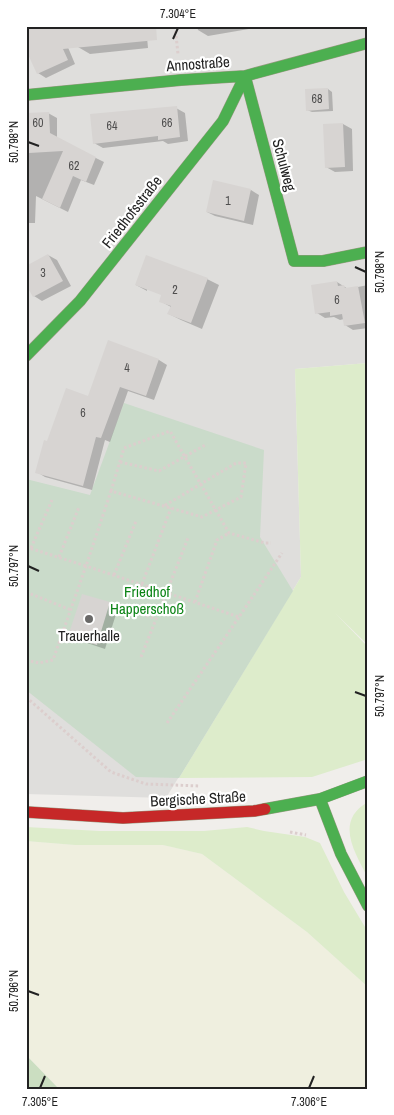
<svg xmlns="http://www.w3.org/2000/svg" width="394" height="1115" viewBox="0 0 394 1115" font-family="'Archivo Narrow',sans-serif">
  <rect width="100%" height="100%" fill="#f0eeeb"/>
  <path fill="#dfdedc" d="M26 26H368V363L295 369 301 577 166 798 26 794Z"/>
  <path fill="#efefdf" d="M26 841 75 845H163L202 854 307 932 368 987V1089H59L26 1055Z"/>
  <path fill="#ddeccb" d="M368 363V645L335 613 368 647V759L312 777 179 778 301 577 295 369Z
    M368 802V878C355 853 334 821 368 802Z
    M26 827 100 831H204L247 827 264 831 305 837 320 843 344 892 368 932V987L307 932 202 854 163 845H75L26 841Z"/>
  <path fill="#cbdec1" d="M26 1055 59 1089H26Z"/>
  <path fill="#cadbca" d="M124 403 264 450 260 537 293 591 179 778 136 777 26 690V479L90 495Z"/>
  <path fill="#0003" d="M59 26 75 64 46 78 38 73Z
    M146 26 148 48 90 54 78 47Z
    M197 26H266L208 36 198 30Z
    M328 89 332 92 333 111 312 112 307 110Z
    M176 108 185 113 188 141 168 144 163 141 103 148 94 143Z
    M48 113 57 118V139L104 162 94 185 81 180 68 212 36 196 35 223H26V114Z
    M343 124 352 129 353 171 335 172 326 167 324 125Z
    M251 190 259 195 253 225 215 216 207 212Z
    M48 255 57 260 71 286 42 301 34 296Z
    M207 279 219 285 202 329 181 320 169 314 171 307 160 301 168 296 147 288V291L136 285Z
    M337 282 348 289 368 285V328L353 330 345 325 344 319 340 320 334 317 325 318 317 313Z
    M109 342 159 360 167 365 154 400 128 391 110 442 105 440 92 490 45 477 37 472 47 442 88 398Z
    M109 603 118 608 105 649 78 640 70 635Z"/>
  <path fill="#d7d4d2" d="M26 26H156L157 40 63 49 68 60 37 74 26 50Z
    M328 88 329 109 306 111 305 89Z
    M177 106 180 137 158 140V136L93 144 90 114Z
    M49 112 50 133 96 157 86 182 73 176 60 208 42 199 63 151 29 153 27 113Z
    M343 123 345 167 325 168 323 124Z
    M213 180 251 189 244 221 206 212Z
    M48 254 63 281 33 297 26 285V266Z
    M146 255 208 278 191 323 167 314 171 306 159 302 161 295 135 285Z
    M337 281 338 286 344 285 345 288 358 286 365 323 344 326 342 314 330 316V312L315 314 311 285Z
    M108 340 159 359 146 396 120 387 101 438 96 437 83 486 35 473 44 440 47 441 66 388 88 396Z
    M82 594 110 602 97 645 68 636Z"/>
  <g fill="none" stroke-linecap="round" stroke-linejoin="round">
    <defs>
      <path id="fast" d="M245 76 294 261H323L368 252
        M26 95 181 80 245 76 368 43
        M26 356 80 301 223 121 245 76
        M320 799 341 854 368 906
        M265 809 320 799 368 781"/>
      <path id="jam" d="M26 812 123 818 254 811 265 809"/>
    </defs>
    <use href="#fast" stroke="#999a82" stroke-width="12"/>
    <use href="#jam" stroke="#999a82" stroke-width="12"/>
    <path stroke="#dccecd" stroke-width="3" stroke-dasharray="2.5 2.5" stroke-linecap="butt" d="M175 26 178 54
      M120 462 159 471 207 444
      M111 491 124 448 170 431 229 533 265 543H271
      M26 547 86 566 111 491 202 517 241 497 246 463H236L164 506
      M31 548 52 500
      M59 557 79 507
      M114 575 136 521
      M142 584 171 508
      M26 592 71 610
      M195 602 217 540 229 533
      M118 605 156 619
      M141 657 188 538
      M26 660 39 663 53 660 86 566 239 617 282 553
      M26 697 111 772 146 784 200 786
      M167 723 239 617
      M290 832 306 835"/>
    <use href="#fast" stroke="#4caf50" stroke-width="11"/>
    <use href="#jam" stroke="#c62828" stroke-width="11"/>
  </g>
  <path fill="none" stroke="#222" stroke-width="2" d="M173 39 178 28M28 142 39 146M355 267 366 272M28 566 39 571M355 692 366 696M28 991 39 995M40 1088 45 1076M309 1088 314 1076"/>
  <circle fill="#6a6968" stroke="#fff" stroke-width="2" cx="89" cy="619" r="5"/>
  <g text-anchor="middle" stroke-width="4.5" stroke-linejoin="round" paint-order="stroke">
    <g font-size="12" fill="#4f4e4e">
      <text x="317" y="103">68</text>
      <text x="38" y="127">60</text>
      <text x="167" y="127">66</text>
      <text x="112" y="130">64</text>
      <text x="74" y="170">62</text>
      <text x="228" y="205">1</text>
      <text x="43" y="277">3</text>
      <text x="175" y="294">2</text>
      <text x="337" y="304">6</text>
      <text x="127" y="372">4</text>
      <text x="83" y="417">6</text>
    </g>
    <g font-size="15" fill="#222" stroke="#fff">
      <text transform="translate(198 64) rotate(-4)" y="5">Annostraße</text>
      <text transform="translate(284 165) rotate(75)" y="5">Schulweg</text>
      <text transform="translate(132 212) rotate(-52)" y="5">Friedhofsstraße</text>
      <text transform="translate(198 799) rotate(-3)" y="5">Bergische Straße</text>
    </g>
    <g font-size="15" fill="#0c8416" stroke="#fff">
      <text x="147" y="597">Friedhof<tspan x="147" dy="17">Happerschoß</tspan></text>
    </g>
    <g font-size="15" fill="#222" stroke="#fff">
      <text x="89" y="641">Trauerhalle</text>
    </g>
  </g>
  <rect width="394" height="1115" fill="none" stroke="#ffffff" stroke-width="55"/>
  <rect x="28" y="28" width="338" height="1060" fill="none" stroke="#222" stroke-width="2"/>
  <g font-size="12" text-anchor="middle" fill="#222">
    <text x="178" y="18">7.304°E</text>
    <text transform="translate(14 142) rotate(-90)" y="4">50.798°N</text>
    <text transform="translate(380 272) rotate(-90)" y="4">50.798°N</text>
    <text transform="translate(14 566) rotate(-90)" y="4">50.797°N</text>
    <text transform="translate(380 696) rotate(-90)" y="4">50.797°N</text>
    <text transform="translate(14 991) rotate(-90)" y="4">50.796°N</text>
    <text x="40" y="1106">7.305°E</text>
    <text x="309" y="1106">7.306°E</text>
  </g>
</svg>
